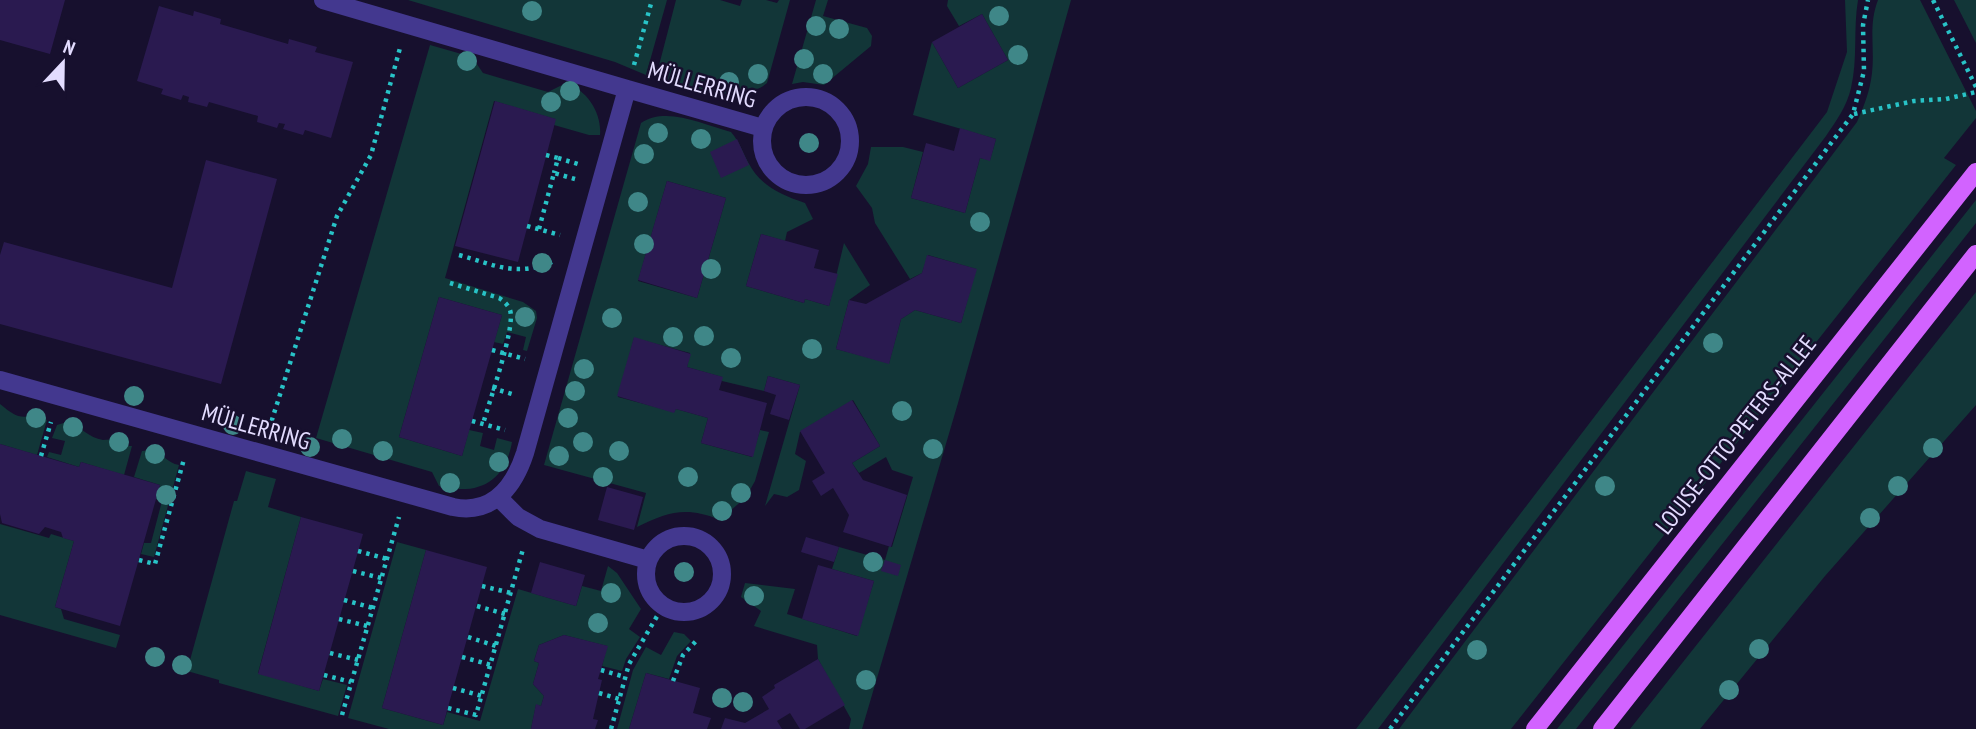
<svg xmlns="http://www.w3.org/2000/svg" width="1976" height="729" viewBox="0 0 1976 729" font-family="'PT Sans Narrow',sans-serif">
  <rect width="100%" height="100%" fill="#17102e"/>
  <path fill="#123638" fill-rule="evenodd" d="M408 0H667L646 75 615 62Z
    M676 0H720L740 6 742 0H766L777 3 779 0H790L767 83C759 90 754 90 743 88L739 100 656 77Z
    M816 0H828L823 16 867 28 872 36 871 46 824 85 803 82 792 84Z
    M948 0H1071L958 403 862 729H849L851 719 818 659 817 645 754 626 761 611 741 597 745 583 795 589 787 614 857 636 874 581 832 569 839 547 885 560 889 546 892 547 913 477 892 470 886 457 859 473 852 463 880 446 853 400 800 432 795 454 806 461 799 490 787 497 774 494 765 506 800 385 768 376 764 391 722 381V377L687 367 690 353 634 338 618 397 674 412 676 409 708 418 701 443 752 457 760 430 769 432 755 481 746 497 720 520C686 506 668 512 637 527L646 493 544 465 641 123C667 106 703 125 731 132 739 141 742 151 748 162 760 186 781 195 805 203L813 219 787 232 785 241 761 234 746 286 804 303 805 299 829 306 844 243 870 285 849 300 836 349 889 363 901 319 915 310 961 323 976 269 928 255 922 273 910 279 875 223 872 208 856 186 868 164 871 147H903L923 152 911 198 965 213 980 158 990 160 996 139 913 115 932 42 958 88 1008 60 982 14 959 26 947 6ZM667 181 726 198 697 298 638 281Z
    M1845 0H1858C1853 29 1858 59 1851 88 1847 106 1836 121 1826 136L1378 729H1356L1827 112 1847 52Z
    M1878 0H1920L1976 111V118L1944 158 1956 165 1511 729H1399L1857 122C1864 106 1870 91 1872 73 1875 47 1868 26 1878 0Z
    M1954 0H1976V43Z
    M430 45 472 57 483 73 548 92 566 83C587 90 602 113 600 135H589L554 125 555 119 494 101 445 278 523 302 536 311 537 318 527 351 523 350 526 337 507 332 503 344 494 342 502 315 439 297 399 437 462 456 469 430 483 433 480 446 494 450 497 438 512 442C505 482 478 496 439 486L432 472 316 438Z
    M1976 200V223L1576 729H1557Z
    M1976 292V405L1825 576 1700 729H1630Z
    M0 404C15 416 18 419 37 415L47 420 37 455 0 444Z
    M67 422C80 426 89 438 103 440 109 440 114 438 120 439L127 446H132L124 475 81 462 79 467 47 457 49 452 61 455 65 441 52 438 57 425Z
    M152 450C163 453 167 463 179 465L154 557 141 554 144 543H151L162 501 156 499 160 485 134 477 142 451Z
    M246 471 276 479 268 507 301 517 258 673 319 691 323 679 347 685 338 716 219 683V680L187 671 234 501H237Z
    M0 524 49 538 51 534 74 541 55 607 61 609 64 619 120 635 116 648 0 615Z
    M397 542 426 550 382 708 443 725 447 712 480 721 518 589 576 606 582 586 601 591 608 566 617 573 641 609 629 629 640 637 626 659 622 671 602 666 607 646 564 635 539 645 534 661 539 663 533 684 544 696 541 706 536 705 531 729H389L348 718Z
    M674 632 684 634 691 641 677 656 669 679 646 673 629 729H617L633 670 646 647 661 655Z"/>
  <path fill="#2a1a50" d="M0 0H65L50 54 0 40Z
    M159 6 193 16 194 11 221 19 220 24 288 44 289 39 317 47 315 52 353 62 331 138 305 130 303 135 283 129 285 124 279 123 277 128 257 122 258 116 209 102 207 107 188 102 189 97 183 95 181 100 161 94 163 89 137 81Z
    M982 14 1008 60 958 88 932 42Z
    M495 101 556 119 518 262 455 246Z
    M960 128 996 139 990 161 980 158 965 213 911 198 926 143 954 151Z
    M737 139 749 165 721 178 710 152Z
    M206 160 277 179 221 384 0 324V255L4 242 172 288Z
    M667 181 726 198 697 298 638 280Z
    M761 234 819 250 814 268 838 274 829 306 805 299 804 303 746 286Z
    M927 255 977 269 961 323 915 310 909 314 901 319 889 364 836 349 849 300 866 304 922 273Z
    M439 297 502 315 462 456 399 437Z
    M634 337 691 354 687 367 723 377 719 390 767 403 753 457 701 443 708 418 676 409 674 413 617 396Z
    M768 376 800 385 789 420 770 414 776 395 764 391Z
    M852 400 880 446 852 463 863 480 907 495 891 547 843 532 849 515 833 488 821 496 812 481 825 473 800 431Z
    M0 444 79 467 81 462 160 485 120 626 55 607 74 541 63 538 61 532 45 527 39 534 2 523 0 514Z
    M607 487 643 497 634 530 598 520Z
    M301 517 363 534 319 691 258 674Z
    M806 537 839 547 834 562 801 552Z
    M426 550 487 567 443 725 382 708Z
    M885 560 901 565 898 576 881 571Z
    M540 562 585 575 576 606 531 593Z
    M818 565 874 581 858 636 802 619Z
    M564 635 608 646 598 679 602 680 593 719 598 720 595 729H531L536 704 541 706 544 696 533 684 539 663 534 661 539 645Z
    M818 659 845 705 805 729H800L790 713 777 721 782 729H721L725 718 745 723 769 709 762 697 775 688 774 685Z
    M646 673 700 688 693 713 711 718 707 729H629Z"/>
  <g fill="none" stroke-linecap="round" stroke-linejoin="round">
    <path stroke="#28c3c7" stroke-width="4.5" stroke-dasharray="3.5 5" stroke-linecap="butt" d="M1933 0 1976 87
      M634 65 652 0
      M1854 114 1914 101 1946 99 1976 92
      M546 155 558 158 554 173
      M558 158 581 165
      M527 226 560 235
      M539 229 554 173 575 179
      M459 255C495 265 515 277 552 262
      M450 283 499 298C504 301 508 305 510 310 516 327 489 402 483 424
      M492 350 525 359
      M492 388 515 395
      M472 421 505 430
      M269 429 337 216 371 155 400 48
      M41 456 51 422
      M358 551 387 559
      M139 560 155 564 184 459
      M353 571 381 578
      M482 586 511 593
      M344 600 373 608
      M477 606 505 614
      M339 619 367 626
      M468 637 496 646
      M330 653 358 660
      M462 657 491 665
      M601 670 625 677
      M324 675 351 682
      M673 681 683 655 697 640
      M453 688 482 696
      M599 693 619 699
      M448 708 476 715 523 549
      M342 715 399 517
      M611 729 629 664 663 606
      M1390 729 1853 114 1864 71 1863 25 1868 0"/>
    <path stroke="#43388f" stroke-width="18" d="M627 89 763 128
      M762 141a44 44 0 1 1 88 0a44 44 0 1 1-88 0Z
      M0 380 453 507C492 515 514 487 525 453L627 89 323 0
      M499 498 518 517 540 529 648 560
      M646 574a38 38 0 1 1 76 0a38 38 0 1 1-76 0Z"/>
    <path stroke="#d263ff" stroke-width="18" d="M1535 729 1976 172
      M1602 729 1976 254"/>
  </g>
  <g fill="#3f8788">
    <circle cx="532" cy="11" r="10"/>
    <circle cx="999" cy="16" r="10"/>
    <circle cx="816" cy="26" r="10"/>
    <circle cx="839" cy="29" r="10"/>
    <circle cx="1018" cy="55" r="10"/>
    <circle cx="804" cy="59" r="10"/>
    <circle cx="467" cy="61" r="10"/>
    <circle cx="758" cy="74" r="10"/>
    <circle cx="823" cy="74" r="10"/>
    <circle cx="729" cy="82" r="10"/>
    <circle cx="570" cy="91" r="10"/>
    <circle cx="551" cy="102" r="10"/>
    <circle cx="658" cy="133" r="10"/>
    <circle cx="701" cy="139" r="10"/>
    <circle cx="809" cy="143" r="10"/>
    <circle cx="644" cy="154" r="10"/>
    <circle cx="638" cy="202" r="10"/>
    <circle cx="980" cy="222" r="10"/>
    <circle cx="644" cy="244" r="10"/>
    <circle cx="542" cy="263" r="10"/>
    <circle cx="711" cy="269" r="10"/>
    <circle cx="525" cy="317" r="10"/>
    <circle cx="612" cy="318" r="10"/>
    <circle cx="704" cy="336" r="10"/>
    <circle cx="673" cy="337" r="10"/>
    <circle cx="1713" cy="343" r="10"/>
    <circle cx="812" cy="349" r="10"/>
    <circle cx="731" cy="358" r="10"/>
    <circle cx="584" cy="369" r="10"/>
    <circle cx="575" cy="391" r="10"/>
    <circle cx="134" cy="396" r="10"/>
    <circle cx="902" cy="411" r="10"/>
    <circle cx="36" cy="418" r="10"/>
    <circle cx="568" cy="418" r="10"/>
    <circle cx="233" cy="425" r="10"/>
    <circle cx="73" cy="427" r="10"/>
    <circle cx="342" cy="439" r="10"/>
    <circle cx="119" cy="442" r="10"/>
    <circle cx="583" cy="442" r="10"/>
    <circle cx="310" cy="447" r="10"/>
    <circle cx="1933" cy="448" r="10"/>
    <circle cx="933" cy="449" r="10"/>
    <circle cx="383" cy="451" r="10"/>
    <circle cx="619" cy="451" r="10"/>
    <circle cx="155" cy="454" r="10"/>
    <circle cx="559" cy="456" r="10"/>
    <circle cx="499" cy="462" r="10"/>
    <circle cx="603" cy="477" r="10"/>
    <circle cx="688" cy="477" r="10"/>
    <circle cx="450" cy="483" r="10"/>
    <circle cx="1605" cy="486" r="10"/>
    <circle cx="1898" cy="486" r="10"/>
    <circle cx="741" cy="493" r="10"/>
    <circle cx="166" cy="495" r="10"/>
    <circle cx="722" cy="511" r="10"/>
    <circle cx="1870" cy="518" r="10"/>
    <circle cx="873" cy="562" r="10"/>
    <circle cx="684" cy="572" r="10"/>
    <circle cx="611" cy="593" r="10"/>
    <circle cx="754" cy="596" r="10"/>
    <circle cx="598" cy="623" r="10"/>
    <circle cx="1759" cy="649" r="10"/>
    <circle cx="1477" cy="650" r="10"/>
    <circle cx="155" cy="657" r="10"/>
    <circle cx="182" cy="665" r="10"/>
    <circle cx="866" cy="680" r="10"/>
    <circle cx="1729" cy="690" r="10"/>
    <circle cx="722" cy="698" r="10"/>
    <circle cx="743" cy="702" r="10"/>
  </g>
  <g text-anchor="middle" stroke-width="5" stroke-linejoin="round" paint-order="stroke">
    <g font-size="24" fill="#e3dcff" stroke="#17102e">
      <text transform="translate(702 85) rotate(16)" y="8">MÜLLERRING</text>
      <text transform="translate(256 427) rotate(16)" y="8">MÜLLERRING</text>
      <text transform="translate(1736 435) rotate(-52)" y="8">LOUISE-OTTO-PETERS-ALLEE</text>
    </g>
  </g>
  <g transform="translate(63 63) rotate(22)" stroke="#17102e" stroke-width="5" paint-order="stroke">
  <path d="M0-5L12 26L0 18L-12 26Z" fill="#e3dcff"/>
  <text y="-10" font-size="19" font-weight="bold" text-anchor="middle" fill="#e3dcff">N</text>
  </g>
</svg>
